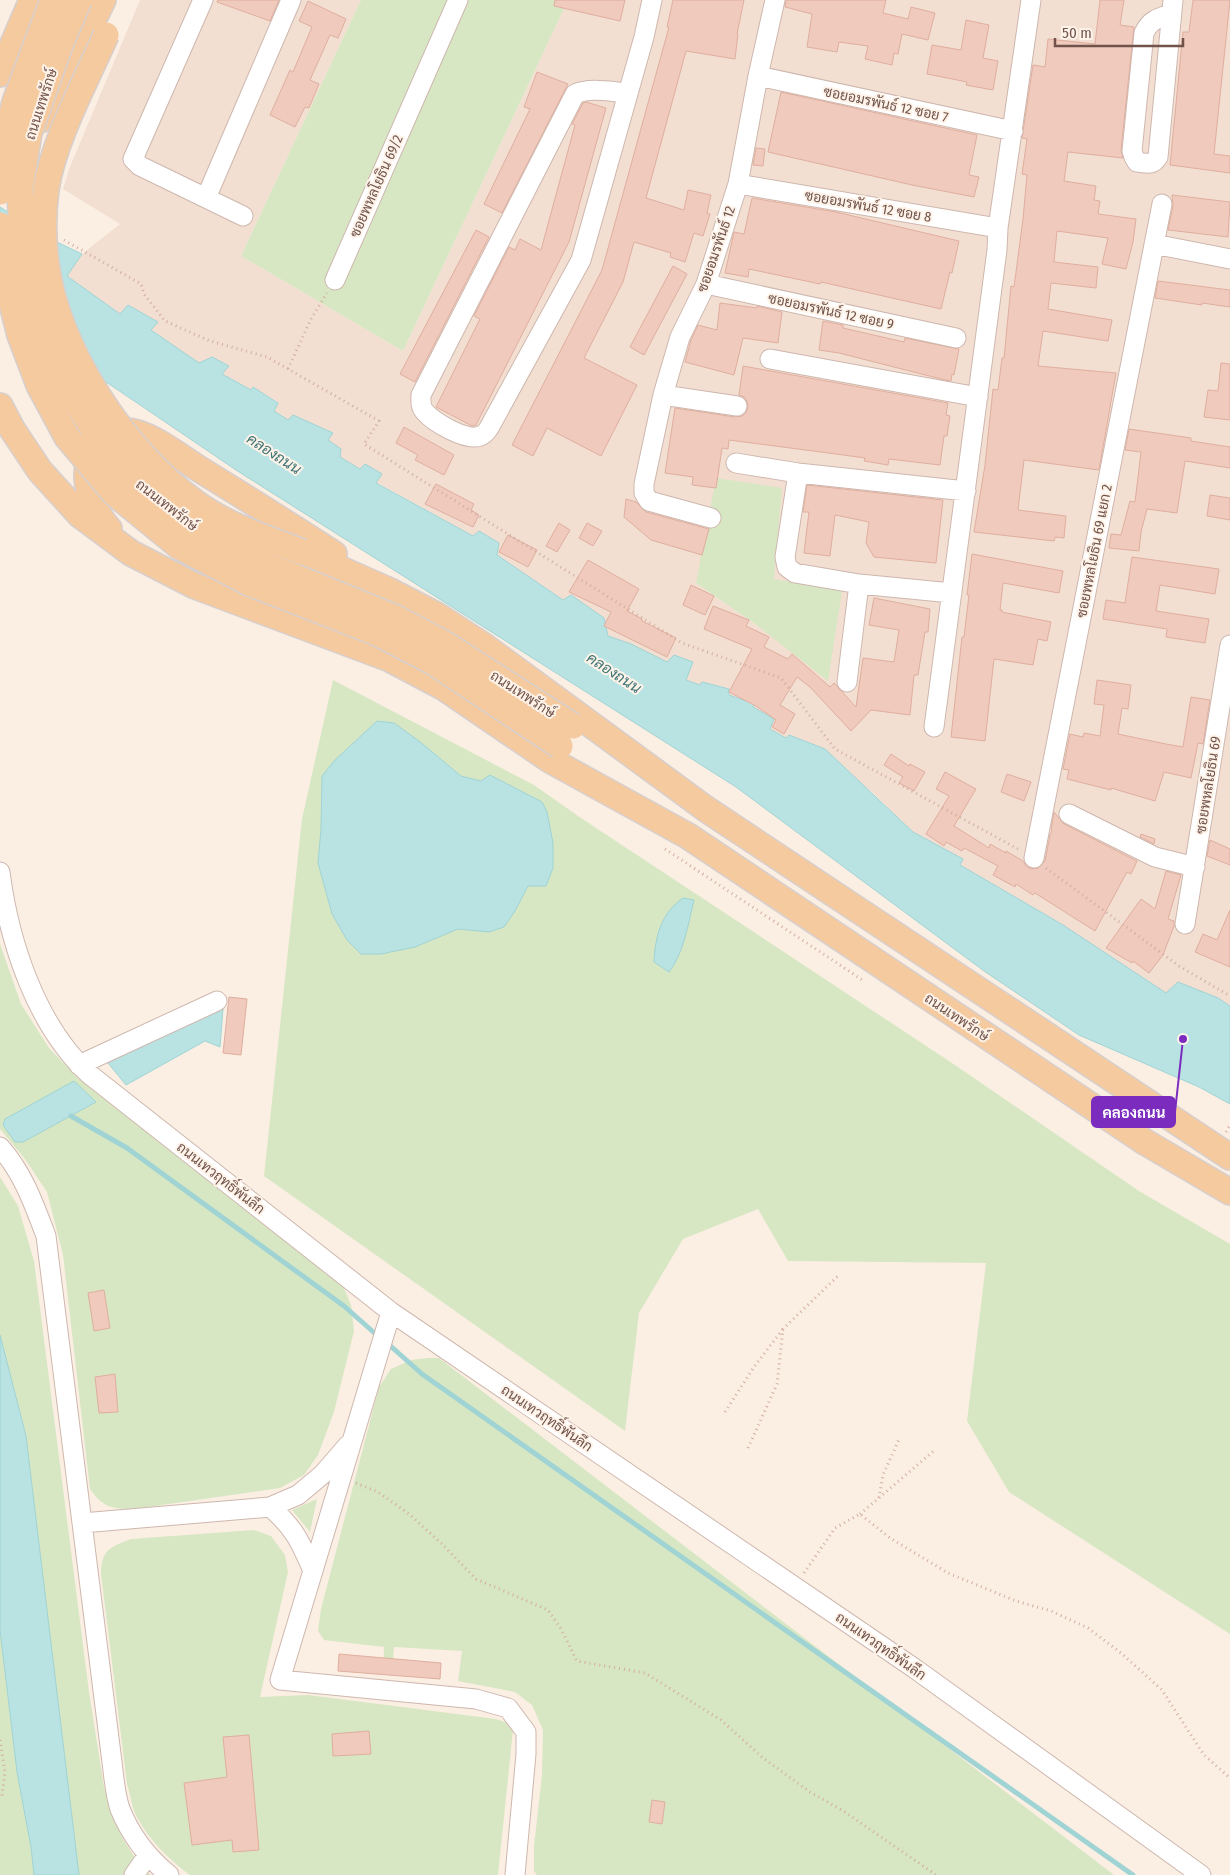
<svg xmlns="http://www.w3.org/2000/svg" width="1230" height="1875" viewBox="0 0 1230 1875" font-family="'Fira Sans Condensed',Sarabun,sans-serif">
  <rect width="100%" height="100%" fill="#fbefe4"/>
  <path fill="#f2dfd2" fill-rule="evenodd" d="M140 0H361L241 256 403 351 568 0H1230V1006L1218 998 1166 993 960 865 963 859 913 832 871 791 770 729 753 707 757 701 751 698 746 701 685 680 692 663H667L631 644 608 636 563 600 497 555 479 531 473 536 376 482 366 464 361 469 339 457 328 440 333 433 289 421 273 411 278 402 252 387 251 390 222 374 228 366 199 363 151 330 158 322 128 305 120 314 67 276 82 254 120 224 63 189 69 169ZM696 583 842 591 758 626Z"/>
  <path fill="#d7e7c3" d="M361 0H568L403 351 241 256Z
    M716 478 782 488 774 579 842 591 828 681 758 626 696 583Z
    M333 680 534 785 581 818 955 1065 1139 1191 1230 1244V1634L1009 1492 967 1421 986 1263 788 1261 758 1209 683 1239 639 1313 625 1431 264 1176 302 819Z
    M0 944 21 1004 49 1048 80 1080 344 1288 351 1305 354 1331 334 1412 318 1455 304 1475 280 1488 134 1509C113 1509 103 1508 90 1489L63 1255 47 1192 25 1159 0 1129Z
    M0 1177 18 1206 34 1261 89 1692 104 1787 114 1821 123 1839 140 1866 151 1875H0Z
    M427 1358H439L1114 1875H537L534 1871V1846L542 1775 543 1730 532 1705 515 1692 458 1681 462 1651 394 1647 392 1673 383 1672 384 1647 324 1640 318 1631 321 1609 379 1387 391 1369 411 1360Z
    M317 1499 310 1532 292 1510Z
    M254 1530 271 1536 285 1555 288 1572 260 1697 308 1695 496 1719 505 1722 513 1730 498 1875H190C168 1859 145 1836 134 1811 131 1802 130 1793 127 1784L101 1574C101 1550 110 1547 131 1539Z"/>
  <path fill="#b9e3e3" stroke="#a0d3d4" d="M0 207 59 243 82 254 67 276 120 314 128 305 158 322 151 330 199 363 212 357 229 366 222 374 251 390 253 387 278 403 274 411 288 420 293 415 333 433 328 440 341 449 340 457 360 469 365 464 382 474 376 483 473 536 479 531 499 543 497 555 563 600 571 595 604 618 608 636 631 644 667 662 674 655 693 662 686 680 700 685 702 682 729 689V695L746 701 751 698 757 701 753 707 774 719 770 729 786 738 789 735 825 749 913 832 963 859 960 865 1063 925 1166 993 1178 982 1218 998 1230 1006V1104L1199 1087 1079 1035 984 971 736 787 236 470 0 310Z
    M377 721 394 723 419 741 461 776 481 781 490 775 542 802 547 812 553 843V868L546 886H528L515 911 504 927 489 932 458 929 415 947 381 954H361L347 940 332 914 318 863 321 829 322 776 334 761Z
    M683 898 694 900C688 924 684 953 669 972L654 962C655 937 661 913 683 898Z
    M216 1006 223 1009 220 1047 205 1041 126 1085 108 1063Z
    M74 1081 96 1102 23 1142H15L3 1125 5 1119Z
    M0 1335 26 1436 79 1875H34L31 1847 17 1772 0 1630Z"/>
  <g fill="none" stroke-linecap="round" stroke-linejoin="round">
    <path stroke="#a0d3d4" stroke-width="5" d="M71 1116 127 1148 344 1306 379 1337
      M386 1342 422 1374 1133 1875"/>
  </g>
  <path fill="#efcabd" stroke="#e0ae9e" d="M218 0H279L270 21 217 2Z
    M555 0H625L620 21 554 6Z
    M673 0H744L737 34H738L735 59 686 51 646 198 684 210 688 190 711 195 707 213 710 214 703 236 694 233 685 262 670 257 671 253 634 242 623 282 584 358 637 385 601 456 547 428 533 456 512 445 602 270 669 27H667Z
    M786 0H886L883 13 908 19 911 7 935 13 928 40 902 34 898 54 894 53 892 65 865 59 868 46 839 42 837 52 807 47 812 14 785 7Z
    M1100 0H1124L1120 25 1134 27 1121 150 1123 158 1068 152 1064 181 1096 186 1094 200 1100 201 1098 214 1136 219 1133 242 1126 269 1102 264 1108 238 1057 231 1054 262 1098 267 1096 288 1051 283 1048 309 1112 320 1108 341 1043 331 1038 366 1116 373 1099 470 1024 460 1018 510 1066 516 1064 538 1055 537 1054 541 974 532 985 465 993 389 998 390 1002 358H1004L1011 286 1014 287 1023 219 1027 175 1022 174 1027 139 1022 138 1033 65 1045 67 1048 39 1095 44Z
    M1193 0H1230L1214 154 1230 156V173L1170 165 1183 32H1189Z
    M308 1 346 19 338 38 330 35 310 80 319 84 309 108 305 107 295 127 270 115 290 70 293 72 312 27 299 21Z
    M966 20 989 25 983 58 998 61 993 90 966 85 967 82 927 74 932 45 961 50Z
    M537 72 568 84 502 213 484 204 530 109 524 107Z
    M781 92 977 135 969 175 979 177 974 197 912 185 768 152Z
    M586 102 606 108 569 242 476 425 472 426 436 407 480 319 474 316 509 247 515 250 520 239 541 250 575 125 572 124 583 103Z
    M756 148 765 149 763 166 753 165Z
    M1172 195 1230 202 1228 237 1168 230 1173 206Z
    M752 198 836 212 959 241 952 273 950 272 941 309 821 282 820 284 749 269 748 277 725 273 734 232 744 234Z
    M476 230 489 237 415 382 400 374Z
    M673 266 687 274 644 355 630 347Z
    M1158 281 1230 290V307L1202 303V305L1155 298Z
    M720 303 757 308V306L782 312 778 343 743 338 734 375 685 362 691 340 698 325 717 330Z
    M823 321 843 325V328L904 342 905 338 959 349 954 375 952 374 951 381 945 380 839 353 819 350Z
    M1221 363 1230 364V420L1204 417 1208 390 1218 391Z
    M743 366 948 403 946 415 950 416 947 436H944L940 465 889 459 888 465 864 461 865 458 836 454 729 440 728 449 722 448 716 488 692 485 693 477 665 473 675 408 735 417 742 416 746 413 748 407 747 401 744 397 739 395Z
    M404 427 454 455 444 475 415 460 418 455 396 443Z
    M1129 429 1191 438V441L1230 447V468L1185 461 1177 513 1147 509 1141 532 1139 551 1109 548 1111 534 1121 535 1130 501 1135 502 1141 452 1125 450Z
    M436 484 474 504 471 510 479 515 473 527 425 504Z
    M807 485 943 500 936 563 874 557 866 543 869 522 835 515 830 556 804 553 809 512H803Z
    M1210 495 1230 498V520L1207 516Z
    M626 499 636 502 646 512 709 529 702 555 651 540 624 517Z
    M559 523 570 530 557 552 546 546Z
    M587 523 602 531 593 546 579 538Z
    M508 535 537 550 528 567 499 552Z
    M972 554 1063 571 1059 593 1003 583 1000 610H1002V612L1051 622 1047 641 1038 639 1033 665 994 659 985 741 951 737 962 637H964L969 595H967Z
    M1132 557 1219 569 1215 594 1160 585 1156 611 1209 619 1205 643 1166 637 1167 629 1103 619 1106 600 1125 603Z
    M588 560 639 589 627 611 642 619V621L676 638 667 657 604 626 611 612 569 592Z
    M691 585 714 596 705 615 683 605Z
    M874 598 930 609 928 632H925L918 675H914L910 715 871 710 851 731 810 687 797 677 780 705 795 714 784 734 772 727 776 720 756 706 729 692 752 649 704 629 713 606 749 620 746 626 769 637 764 647 788 659 792 654 830 687 834 683 856 707 863 658 894 662 899 630 869 625Z
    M1097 680 1131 685 1128 709 1122 708 1118 734 1166 744 1183 747 1191 697 1210 700 1203 744 1198 743 1191 778 1164 772 1155 801 1111 788V790L1067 779 1069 770 1063 769 1070 734 1083 737 1084 733 1100 736 1104 705 1094 704Z
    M891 754 909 766 910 764 925 772 914 791 899 783 903 777 884 765Z
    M945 772 976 789 954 826 989 848 990 844 1006 853V851L1023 861 1026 866 1031 869 1038 868 1045 861 1050 835 1052 831 1051 830 1054 812 1064 824 1137 861 1131 874 1127 872 1095 931 1035 893 1033 895 1016 884 1015 887 993 875 998 866 964 848 962 851 946 842 944 846 926 834 949 796 936 789Z
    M1007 774 1031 782 1024 801 1001 792Z
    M1141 834 1155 839 1154 844 1140 837Z
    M1210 840 1230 849V865L1207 856Z
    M1166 871 1181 875 1168 919 1174 921V926L1163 955 1149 973 1133 961 1132 963 1106 948 1141 899 1155 909Z
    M1230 910V967L1195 952 1203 934 1217 940Z
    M229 997 247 999 241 1055 223 1053Z
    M104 1290 110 1328 94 1331 88 1293Z
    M115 1374 118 1412 99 1413 95 1377Z
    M339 1654 441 1663 440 1679 338 1671Z
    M369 1731 371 1754 333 1756 332 1734Z
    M249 1735 259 1850 233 1852 232 1840 192 1845 184 1783 227 1777 223 1737Z
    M652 1800 665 1802 662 1824 649 1822Z"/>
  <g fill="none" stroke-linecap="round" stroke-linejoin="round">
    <defs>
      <path id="minor" d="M203 0 133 159 140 166 243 216
        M1171 14C1158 18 1150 20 1144 33L1132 151 1134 157 1137 162C1146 163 1153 166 1158 157L1173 0
        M758 76 1013 131
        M628 93C611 92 591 87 575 94L421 395C421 401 420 406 424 411 433 422 467 442 480 436 484 435 487 431 489 428L581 260 644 37 652 0
        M738 184 998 228
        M206 198 291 0
        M1154 244 1230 259
        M335 280 458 0
        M706 284 956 338
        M770 359 978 397
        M663 395 737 406
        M736 463 798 473 966 491
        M798 473 785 557 787 567 795 573 859 584 952 593
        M711 518 649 501 644 493V484L663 395 680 337 706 284 738 184 758 76 775 0
        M847 682 859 584
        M934 727 997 250 998 228 1031 0
        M1069 814 1155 857 1195 867
        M1034 858 1162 204
        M0 872C9 942 36 1025 89 1074L391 1312 914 1668 1201 1875
        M1185 924 1230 645
        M79 1065 217 1001
        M0 1147C23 1173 34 1204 46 1236L112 1762C114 1778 115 1794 120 1809 130 1834 148 1858 169 1875
        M391 1312 280 1680 476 1699 508 1708 526 1732V1754L515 1875
        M270 1507 298 1495 323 1474 348 1445
        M82 1523 270 1507C294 1527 301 1543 313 1571
        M134 1875 148 1855"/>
      <path id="major" d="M0 74 32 0
        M25 125 40 120 50 109 103 0
        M0 406 12 429 40 471 80 515 131 553 195 586 390 659 443 687 550 760 688 836 1145 1142 1230 1192
        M109 529C89 507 75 463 102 442 109 436 117 431 126 431 147 431 179 456 196 467 243 496 288 524 334 554
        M302 552 390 591 438 616 484 646 706 809 1230 1157"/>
    </defs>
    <use href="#minor" stroke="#ceb7ae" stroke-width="21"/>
    <use href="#major" stroke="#d7cfcd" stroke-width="28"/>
    <path stroke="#d3ada0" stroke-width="3" stroke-dasharray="1 4" stroke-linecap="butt" d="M64 240 141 284 144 294 165 321 210 341 267 357 379 421 364 444 682 643 781 678 835 749 1018 849
      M288 369 311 319 327 293
      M665 849 864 981
      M1046 868 1179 966 1230 996
      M1226 1132 1230 1125
      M725 1412 754 1367 783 1329
      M748 1448 777 1384 783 1329 840 1274
      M356 1483 378 1492 409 1514 442 1544 476 1579 548 1610 561 1629 577 1661 645 1673 721 1720 763 1758 810 1792 845 1812 936 1875
      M879 1498 883 1475 900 1437
      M860 1514 936 1449
      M804 1573 835 1528 860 1514 890 1538 948 1573 1016 1601 1051 1611 1088 1628 1121 1653 1162 1690 1204 1755 1230 1778
      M0 1740 5 1772 2 1796 0 1797"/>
    <use href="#minor" stroke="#fff" stroke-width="19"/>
    <use href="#major" stroke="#f6ca9f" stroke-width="25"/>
    <defs>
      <path id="major-bridge" d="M79 0 60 45 29 133 20 189 22 239 28 280 41 328 65 383 98 437 131 477 194 529 261 563 396 618 445 644 573 726
        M106 35C86 81 53 141 46 190 43 213 43 239 46 262 56 348 125 453 196 503 227 526 267 538 302 552
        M0 192 2 154 15 102 53 0
        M0 225 4 272 20 335 39 385 67 437 114 493 180 547 249 583 377 633 433 662 560 746"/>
    </defs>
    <use href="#major-bridge" stroke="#d7cfcd" stroke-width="28" stroke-linecap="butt"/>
    <use href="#major-bridge" stroke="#f6ca9f" stroke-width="25"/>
  </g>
  <g text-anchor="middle" stroke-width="4" stroke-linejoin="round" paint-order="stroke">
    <g font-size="14" fill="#71534b" stroke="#fef3e9">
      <text transform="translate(41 104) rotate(-72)" y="5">ถนนเทพรักษ์</text>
      <text transform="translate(886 104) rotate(12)" y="5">ซอยอมรพันธ์ 12 ซอย 7</text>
      <text transform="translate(376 186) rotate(-66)" y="5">ซอยพหลโยธิน 69/2</text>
      <text transform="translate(868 206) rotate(10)" y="5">ซอยอมรพันธ์ 12 ซอย 8</text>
      <text transform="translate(716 249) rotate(-71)" y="5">ซอยอมรพันธ์ 12</text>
      <text transform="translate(831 311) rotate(12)" y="5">ซอยอมรพันธ์ 12 ซอย 9</text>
      <text transform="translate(167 505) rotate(38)" y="5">ถนนเทพรักษ์</text>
      <text transform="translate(1094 551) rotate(-79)" y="5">ซอยพหลโยธิน 69 แยก 2</text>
      <text transform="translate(523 694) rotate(33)" y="5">ถนนเทพรักษ์</text>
      <text transform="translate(1208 785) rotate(-81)" y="5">ซอยพหลโยธิน 69</text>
      <text transform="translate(957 1017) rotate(34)" y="5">ถนนเทพรักษ์</text>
      <text transform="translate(221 1178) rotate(38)" y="5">ถนนเทวฤทธิ์พันลึก</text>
      <text transform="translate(547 1418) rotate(34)" y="5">ถนนเทวฤทธิ์พันลึก</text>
      <text transform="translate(881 1646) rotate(35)" y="5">ถนนเทวฤทธิ์พันลึก</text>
    </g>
    <g font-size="15" font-style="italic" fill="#407576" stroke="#fef3e9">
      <text transform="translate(274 454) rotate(33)" y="5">คลองถนน</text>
      <text transform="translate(614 673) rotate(33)" y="5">คลองถนน</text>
    </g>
  </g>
  <path fill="none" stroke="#7b2cbf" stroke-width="2" d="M1183 1039L1175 1112"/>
  <circle fill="#7b2cbf" stroke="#fef3e9" stroke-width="2" cx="1183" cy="1039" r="5"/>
  <rect fill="#7b2cbf" stroke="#7b2cbf" stroke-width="2" x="1092" y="1097" width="83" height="30" rx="5"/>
  <g font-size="15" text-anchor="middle" font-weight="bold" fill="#fff">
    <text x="1134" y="1118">คลองถนน</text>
  </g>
  <path d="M1055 38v8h128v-8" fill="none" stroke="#71534b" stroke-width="2.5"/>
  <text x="1062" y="38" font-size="15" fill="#71534b" stroke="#fef3e9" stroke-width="4" paint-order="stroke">50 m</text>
</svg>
